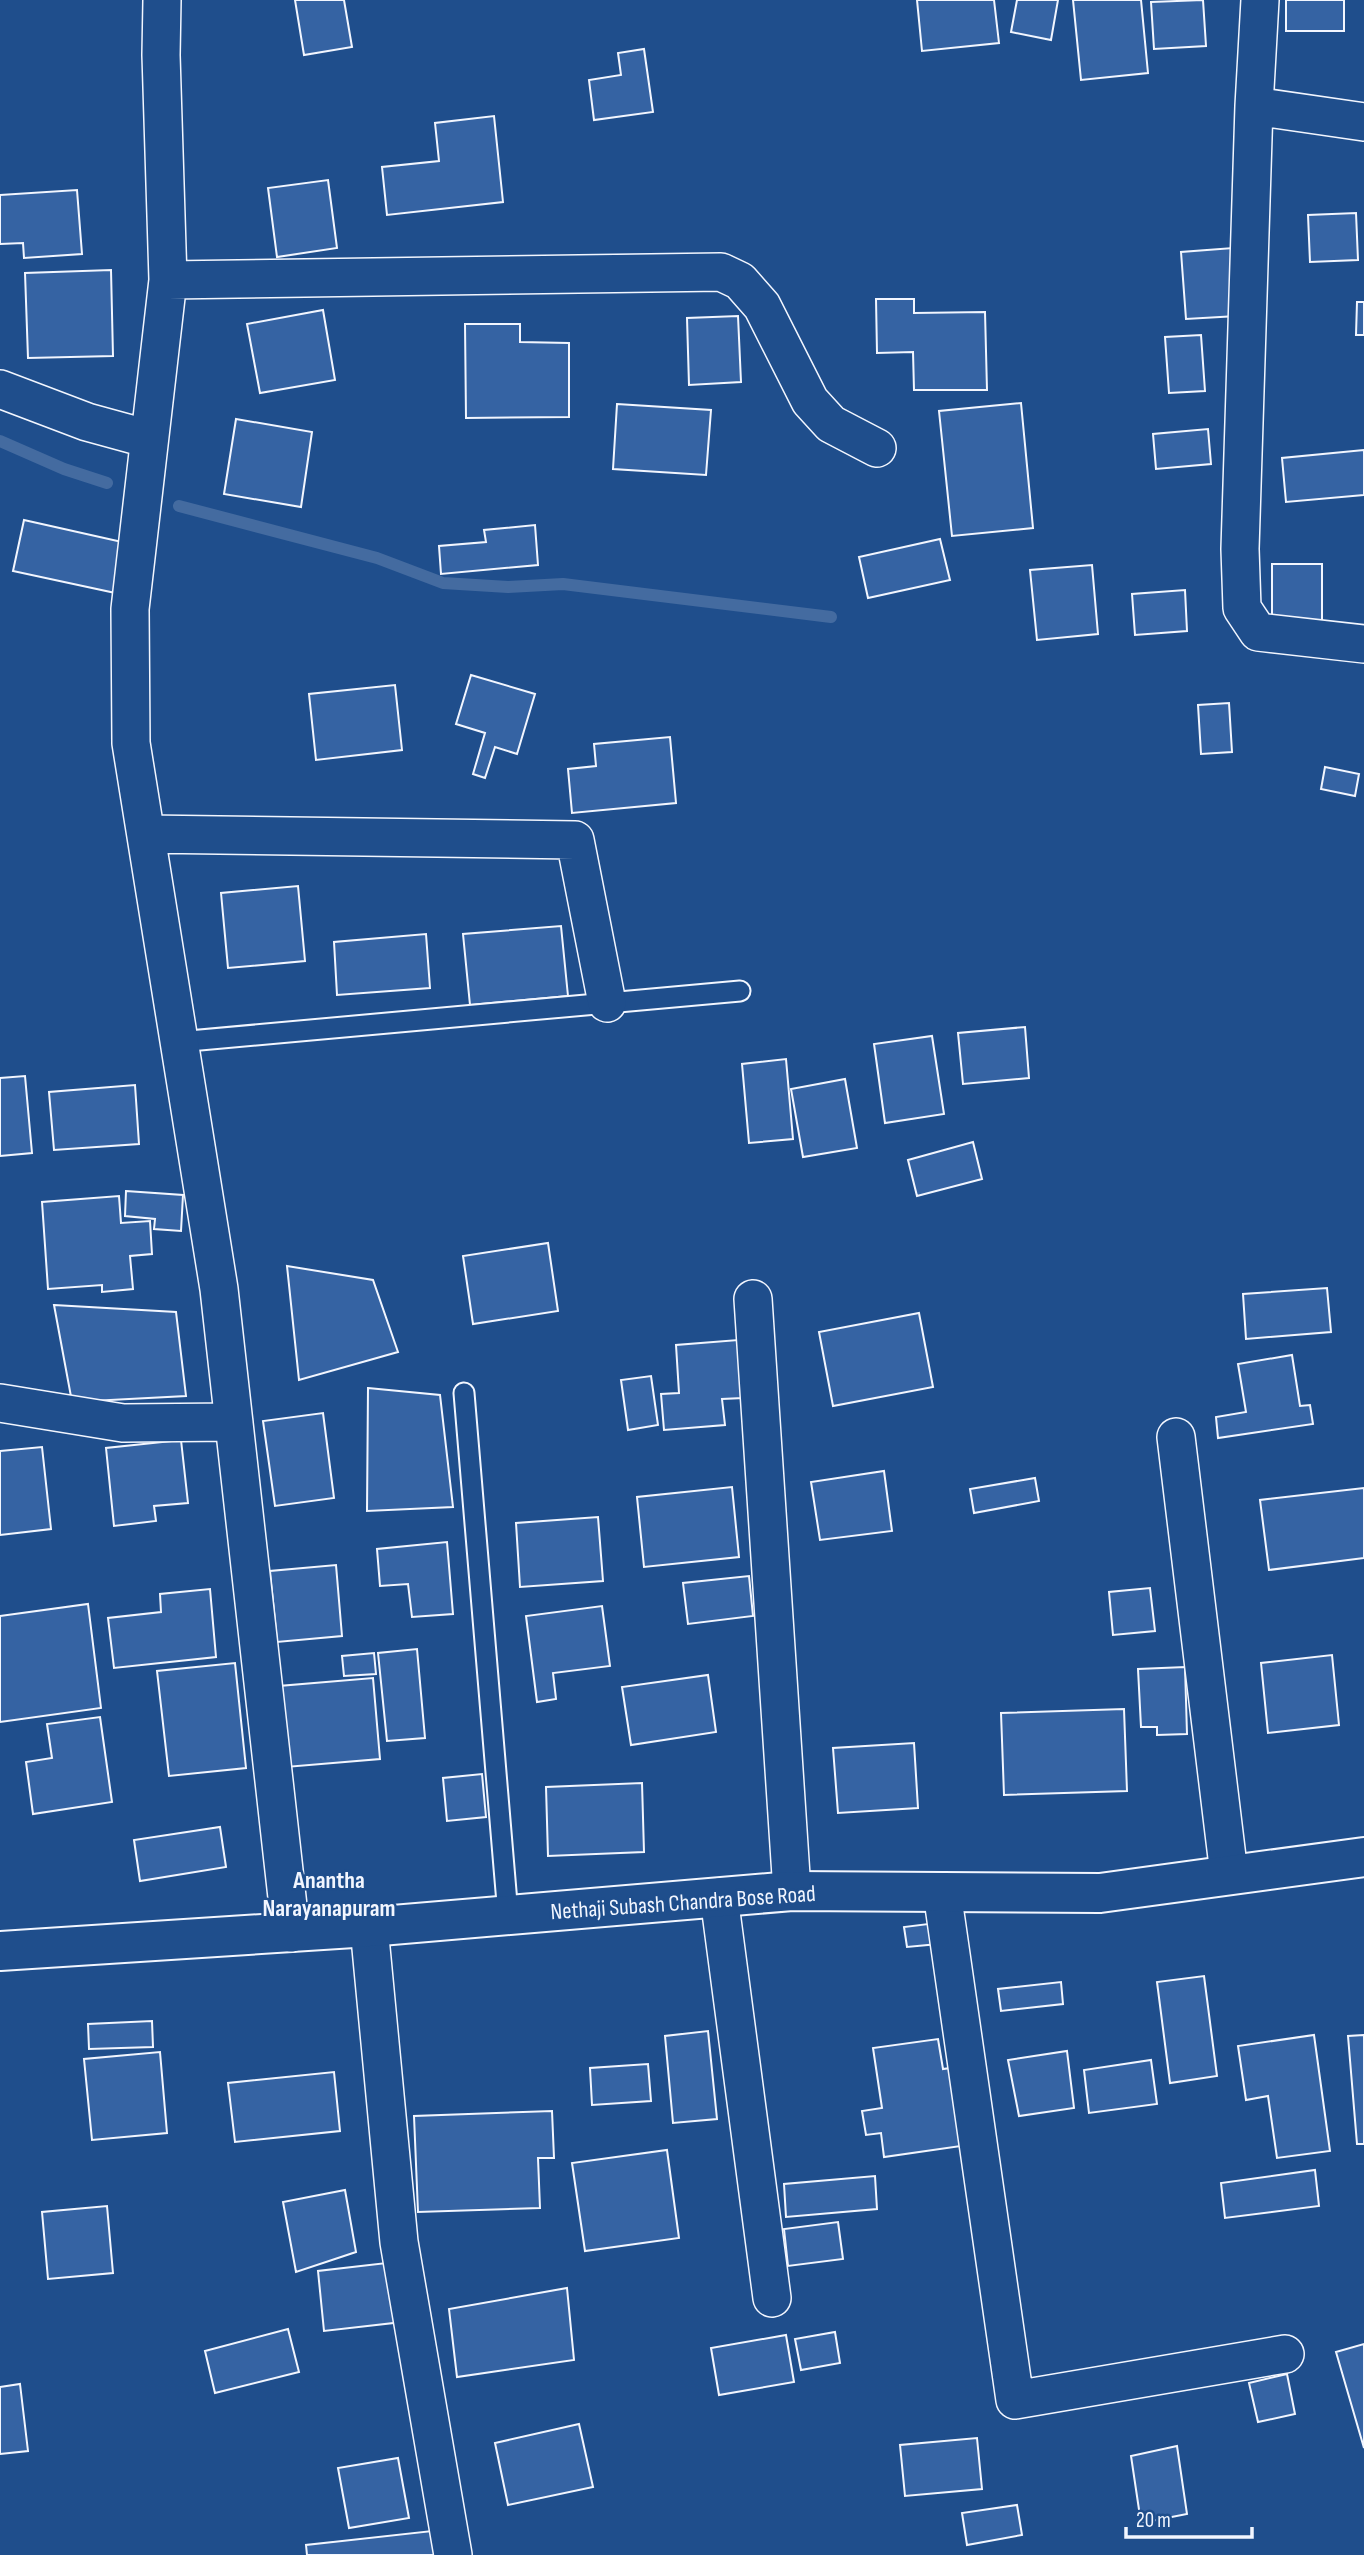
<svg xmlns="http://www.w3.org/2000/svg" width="1364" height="2555" viewBox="0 0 1364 2555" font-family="'Sofia Sans Condensed',sans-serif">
  <rect width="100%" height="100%" fill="#1f4e8c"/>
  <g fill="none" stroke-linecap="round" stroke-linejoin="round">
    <path stroke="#446ba0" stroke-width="12" d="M0 441 64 469 107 483
      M179 506 377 558 443 583 508 587 563 584 831 617"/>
  </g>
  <path fill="#3563a3" stroke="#f2f6ff" stroke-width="2" d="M295 0H344L352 47 304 55Z
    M917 0H994L999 43 922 51Z
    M1017 0H1058L1051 40 1011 32Z
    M1073 0H1141L1148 73 1081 80Z
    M1203 0 1206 46 1154 49 1151 2Z
    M1286 0H1344V31H1286Z
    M644 49 653 112 594 120 589 80 621 75 618 53Z
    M494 116 503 202 387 215 382 167 439 161 435 123Z
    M328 180 337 248 277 257 268 188Z
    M77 190 82 254 24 258 23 243 0 244V195Z
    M1356 213 1358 260 1310 262 1308 215Z
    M1233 248 1237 316 1186 319 1181 252Z
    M111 270 113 356 28 358 25 273Z
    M876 299H914V313L985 312 987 390H914L913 352 877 353Z
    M1357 302H1364V335H1356Z
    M323 310 335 380 260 393 247 324Z
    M738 316 741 382 689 385 687 318Z
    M465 324H520V342L569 343V417L466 418Z
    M1201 335 1205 391 1169 393 1165 337Z
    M1021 403 1033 528 952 536 939 411Z
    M617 404 711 410 706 475 613 469Z
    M236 419 312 432 301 507 224 494Z
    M1208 429 1211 464 1156 469 1153 434Z
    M1364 450V495L1286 502 1282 458Z
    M24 520 131 544 120 594 13 571Z
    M535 525 538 565 441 574 439 546 486 542 484 530Z
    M940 539 950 580 868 598 859 557Z
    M1272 564H1322V627L1272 628Z
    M1092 565 1098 634 1037 640 1030 570Z
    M1185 590 1187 631 1135 635 1132 594Z
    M471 675 535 694 517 754 495 747 485 778 473 774 485 733 456 724Z
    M395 685 402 750 316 760 309 694Z
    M1229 703 1232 752 1201 754 1198 705Z
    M670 737 676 803 572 813 568 769 596 766 594 744Z
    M1325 767 1359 774 1355 796 1321 789Z
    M298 886 305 961 228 968 221 893Z
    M561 926 568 996 470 1005 463 934Z
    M426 934 430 988 337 995 334 942Z
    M1025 1027 1029 1078 963 1084 958 1033Z
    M932 1036 944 1114 885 1123 874 1044Z
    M786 1059 793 1139 749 1143 742 1064Z
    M25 1076 32 1153 0 1156V1078Z
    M845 1079 857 1148 803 1157 791 1089Z
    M135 1085 139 1144 54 1150 49 1092Z
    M973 1142 982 1179 917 1196 908 1160Z
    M126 1191 183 1195 181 1231 154 1229 155 1219 125 1216Z
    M119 1196 121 1223 150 1221 152 1254 130 1256 133 1289 102 1292V1285L48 1289 42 1202Z
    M548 1243 558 1311 473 1324 463 1256Z
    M287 1266 373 1280 398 1352 299 1380Z
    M1327 1288 1331 1332 1246 1339 1243 1294Z
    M54 1305 176 1312 186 1396 72 1402Z
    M919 1313 933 1387 833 1406 819 1332Z
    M738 1340 743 1398 722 1399 725 1425 664 1430 661 1394 679 1393 676 1345Z
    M1292 1355 1300 1406 1310 1405 1313 1424 1218 1438 1216 1417 1246 1412 1238 1364Z
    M651 1376 658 1425 628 1430 621 1380Z
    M368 1388 440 1395 453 1507 367 1511Z
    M323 1413 334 1498 275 1506 263 1421Z
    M181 1440 188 1503 154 1506 156 1521 114 1526 106 1448Z
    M42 1447 51 1529 0 1535V1451Z
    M884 1471 892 1531 820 1540 811 1482Z
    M1035 1478 1039 1501 974 1513 970 1489Z
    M732 1487 739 1557 644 1567 637 1497Z
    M1364 1488V1558L1269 1570 1260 1500Z
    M598 1517 603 1581 520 1587 516 1523Z
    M447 1542 453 1614 412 1617 408 1584 380 1586 377 1549Z
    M336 1565 342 1636 277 1642 270 1571Z
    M749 1576 753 1616 688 1624 683 1583Z
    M1150 1588 1155 1631 1113 1635 1109 1592Z
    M210 1589 216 1657 114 1668 108 1618 161 1612 160 1594Z
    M88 1604 101 1708 0 1722V1616Z
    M602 1606 610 1666 553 1673 556 1699 537 1702 526 1616Z
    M417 1649 425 1738 387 1741 378 1653Z
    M374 1653 376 1674 344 1676 342 1656Z
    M1332 1655 1339 1725 1268 1733 1261 1663Z
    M235 1663 246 1768 169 1776 157 1671Z
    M1185 1667 1187 1734 1157 1735V1727H1141L1138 1669Z
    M708 1675 716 1732 631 1745 622 1687Z
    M373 1678 380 1759 286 1767 279 1686Z
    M1124 1709 1127 1791 1004 1795 1001 1713Z
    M100 1717 112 1802 33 1814 26 1762 52 1758 47 1724Z
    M914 1743 918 1808 838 1813 833 1748Z
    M482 1774 486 1817 447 1821 443 1778Z
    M642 1783 644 1852 548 1856 546 1787Z
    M220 1827 226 1867 140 1881 134 1840Z
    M936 1923 938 1944 907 1947 904 1927Z
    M1204 1976 1217 2076 1170 2083 1157 1982Z
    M1061 1982 1063 2004 1001 2011 998 1989Z
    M152 2021 153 2047 89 2049 88 2024Z
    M708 2031 717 2119 673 2123 665 2036Z
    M1314 2035 1330 2151 1277 2158 1268 2096 1246 2100 1238 2046Z
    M1364 2035V2144H1357L1348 2036Z
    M938 2039 943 2069 964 2066 975 2144 884 2157 881 2133 866 2135 862 2111 882 2108 873 2048Z
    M1067 2051 1074 2108 1019 2116 1008 2060Z
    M160 2052 167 2133 92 2140 84 2059Z
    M1151 2060 1157 2104 1089 2113 1084 2070Z
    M648 2064 651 2101 592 2105 590 2068Z
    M334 2072 340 2131 235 2142 228 2083Z
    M552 2111 554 2158H538L540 2208 418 2212 414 2116Z
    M667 2150 679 2238 585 2251 572 2163Z
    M1315 2170 1319 2206 1225 2218 1221 2183Z
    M875 2176 877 2209 786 2217 784 2184Z
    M345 2190 356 2252 296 2272 283 2202Z
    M107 2206 113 2273 48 2279 42 2212Z
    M838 2222 843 2259 788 2266 784 2229Z
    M395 2262 402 2322 324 2331 318 2271Z
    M567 2288 574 2360 457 2377 449 2309Z
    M288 2329 299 2372 215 2393 205 2351Z
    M835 2332 840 2363 801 2370 795 2339Z
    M786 2335 794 2382 719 2395 711 2348Z
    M1364 2344V2448L1336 2352Z
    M1287 2374 1295 2414 1258 2422 1249 2383Z
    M20 2384 28 2451 0 2454V2387Z
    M579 2424 593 2487 508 2505 495 2443Z
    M977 2438 982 2489 905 2496 900 2445Z
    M1177 2446 1187 2514 1141 2523 1131 2456Z
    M398 2458 409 2518 349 2528 338 2468Z
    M1017 2505 1022 2535 967 2545 962 2513Z
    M432 2531 435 2555H307L306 2545Z"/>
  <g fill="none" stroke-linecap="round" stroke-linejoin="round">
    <defs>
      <path id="service" d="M178 1042 740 991
        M464 1393 508 1915"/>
      <path id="minor" d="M162 0 161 55 168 280 130 609 131 743 219 1289 291 1933
        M1260 0 1254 106 1240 549 1242 608 1258 632 1364 644
        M1254 106 1364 122
        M168 280 721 272 740 281 762 306 810 401 831 424 877 448
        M0 389 87 422 149 439
        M146 834 575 840 607 1003
        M753 1299 792 1891
        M0 1403 123 1423 234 1422
        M1176 1437 1229 1874
        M942 1892 1015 2400 1285 2354
        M719 1897 772 2298
        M369 1927 399 2242 453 2555"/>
      <path id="secondary" d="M0 1951 369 1927 792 1891 1100 1893 1364 1857"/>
    </defs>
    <use href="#service" stroke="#f2f6ff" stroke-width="23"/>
    <use href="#minor" stroke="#f2f6ff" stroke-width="40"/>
    <use href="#secondary" stroke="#f2f6ff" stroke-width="42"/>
    <use href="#service" stroke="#1f4e8c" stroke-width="19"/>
    <use href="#minor" stroke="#1f4e8c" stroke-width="37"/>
    <use href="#secondary" stroke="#1f4e8c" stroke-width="38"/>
  </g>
  <g text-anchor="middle" stroke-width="5" stroke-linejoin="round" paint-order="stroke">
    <g font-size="23" fill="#f2f6ff" stroke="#1f4e8c">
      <text transform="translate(683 1902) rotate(-4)" y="8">Nethaji Subash Chandra Bose Road</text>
    </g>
    <g font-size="24" font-weight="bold" fill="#f2f6ff" stroke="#1f4e8c">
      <text x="329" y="1888">Anantha<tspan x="329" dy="28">Narayanapuram</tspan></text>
    </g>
  </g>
  <path d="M1126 2527v10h126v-10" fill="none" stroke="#f2f6ff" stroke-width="3.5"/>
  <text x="1136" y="2527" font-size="21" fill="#f2f6ff" stroke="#1f4e8c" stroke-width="5" paint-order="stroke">20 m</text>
</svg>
